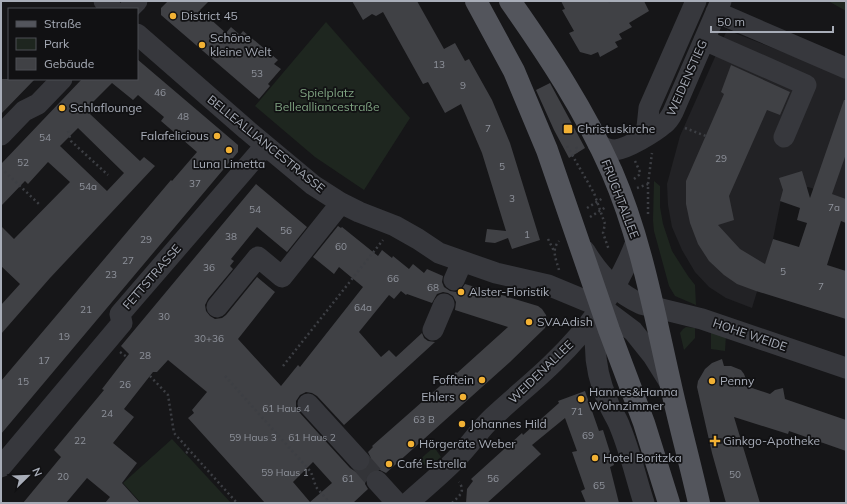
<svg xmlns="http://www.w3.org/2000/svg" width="847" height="504" viewBox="0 0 847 504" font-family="Mulish,sans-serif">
  <rect width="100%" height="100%" fill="#161618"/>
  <path fill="#222225" d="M727 30 846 77V199L808 187 782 195 773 239 752 308 726 298 709 287 695 272 682 250 672 227 668 205 667 184 680 136Z"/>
  <path fill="#1e261f" d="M830 1H846V11L830 2Z
    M326 22 410 118 364 190 315 157 255 106Z
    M654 181 660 186V207L663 224 672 251 688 276 695 285 696 305 675 296 669 286 654 231 653 220Z
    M686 327 695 328V338L684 350 680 333 683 329Z
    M711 331 726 335 725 351 711 349Z
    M172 439 231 503H141L123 483Z
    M434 447 441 457 430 467 417 462Z"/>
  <path fill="#404145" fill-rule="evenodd" d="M168 1H209L200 10 226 33 231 27 240 35 243 31 278 60 274 64 281 69 268 84 270 86 259 99 161 15V8Z
    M352 1H417L444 49 455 43 465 61 469 59 492 100 510 143 540 240 512 249 508 238 495 243 485 242 487 229 506 231 482 153 461 104 445 113 428 82 423 84 383 12 376 16 372 14 363 20Z
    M561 1H644L649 11 629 23 632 27 619 34 622 39 615 42 618 47 600 57 598 52 591 55 580 52 569 33 574 31 562 10 565 9Z
    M137 59 238 145V152L1 434V381L171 180 172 181 197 152 161 121 164 117 138 95 133 100 112 83 92 103 97 107 90 114 140 161 144 157 155 166 50 278 1 334V305L20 284 1 266V226L14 239 70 182 48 162 28 184 25 181 1 206V164L82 79H137ZM78 128 124 173 107 191 60 146Z
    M731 65 790 92 780 115 767 110 729 196 734 220 718 225 740 249 765 264 773 239 799 247 807 223 797 220 800 208 780 201 783 190 779 178 802 171 810 198 844 100H846V154L832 194 846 199V223L841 221 827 265 846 271V319L756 291 737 284 724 275 709 261 698 244 690 223 686 204V181L724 94 721 92Z
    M1 79H35L1 114Z
    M550 83 585 148 569 158 554 130 536 90Z
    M256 184 307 227 287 252 257 227 231 259 234 261 230 266 233 269 208 299 205 305 206 311 210 316 215 319 222 318 226 315 257 277 275 292 238 339 281 386 298 365 300 367 363 287 339 267 334 274 313 257 338 226 341 228 342 227 378 256 382 250 392 258 393 256 409 269 413 264 424 273 427 269 443 276 442 282 444 287 450 291 456 292 461 290 465 284 538 306 542 309 546 315 547 321 545 328 510 362 386 473 380 470 375 469 369 472 366 478 365 484 368 489 353 503H265L188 418 194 413 192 410 207 392 168 360 157 372H153L124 409 134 417 113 443 137 463 122 483 140 503H105L110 497 87 478 66 503H23L61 457 54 450 104 390 102 389 129 354 121 346ZM401 291 406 295 407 294 432 303 437 294 443 292 448 293 453 296 456 302 455 310 508 327 457 373 456 372 372 446 373 447 368 452 371 458 370 464 367 469 361 472H356L350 468 299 412 296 407V401L300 395 306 392 312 393 317 396 344 425 435 342 428 341 424 338 422 333 396 357 389 350 381 357 359 332 389 295 394 299ZM313 462 332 483 310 502 293 482Z
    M722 359 724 366H731L741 370 744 374 749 387 770 394 775 390 783 388 785 399 846 420V451L789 431 788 434 734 417 760 503H726L712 453 697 387 698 381 705 369 712 363Z
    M585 391 599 431 603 430 614 465 610 467 619 503H586L581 491 585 489 572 452 577 451 565 418 532 445 541 454 487 503H466L467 489 473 481 471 479 522 433 523 435 559 403 558 401Z"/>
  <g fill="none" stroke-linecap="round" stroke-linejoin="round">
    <path stroke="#333438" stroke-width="21" stroke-dasharray="21 10" stroke-linecap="butt" d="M359 460 377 481"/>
    <path stroke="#3d3f44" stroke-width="2.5" stroke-dasharray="2 3" stroke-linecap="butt" d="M609 1 612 5
      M685 128 706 136
      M68 131 71 141 108 175
      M567 146 594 193 605 224 603 233 609 250
      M572 156 578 150 576 147
      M635 161 640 172
      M1 168 40 205
      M634 179 639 175 640 172
      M637 188 648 184
      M587 208 603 198
      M648 214V184L652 153
      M590 217 606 207
      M548 239 554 251
      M559 270C556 259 551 250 559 241
      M120 352 127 357
      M283 366 383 240
      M150 376 168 395 174 433 237 503
      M225 376 311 472 316 487 330 503
      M186 453 190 450
      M452 503C459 496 466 492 459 482"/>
    <path stroke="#37383d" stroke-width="21" d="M104 1 112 9
      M129 9 137 1
      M716 12 846 68
      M137 34 247 130 313 185 341 203 359 212 395 226 418 239 439 253 496 273 548 285 601 307 633 331 653 356 668 380
      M704 40 806 85 784 137
      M1 135 24 111 38 104 62 79
      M638 141 644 134 647 127 649 108 696 1
      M598 144C603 148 609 150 615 150 627 149 655 132 664 124 668 121 671 116 673 112L721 1
      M585 251C598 273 617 293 641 304L702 319 846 368
      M454 280 462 262
      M217 307 258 257 282 277 341 203
      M601 310C591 341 595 372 608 402 611 411 617 418 620 427 630 451 636 478 644 503
      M433 330 444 304
      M308 404 359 460
      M1 467 122 323 120 314 265 146
      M377 481 397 503
      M408 503C424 488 442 474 457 458 470 445 480 429 493 417 513 398 535 381 554 362 589 328 619 287 636 242"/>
    <path stroke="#53555c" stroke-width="22" d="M476 1 514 71 547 150 609 330 644 423 669 503
      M510 1C548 55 585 111 612 172 641 239 654 312 670 382 679 423 690 463 699 503"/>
  </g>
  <g fill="#f2b134" stroke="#111113" stroke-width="1.5">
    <circle cx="173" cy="16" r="4"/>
    <circle cx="202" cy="45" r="4"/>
    <circle cx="62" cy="108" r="4"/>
    <rect x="563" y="124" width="10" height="10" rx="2"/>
    <circle cx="217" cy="136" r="4"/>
    <circle cx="229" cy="150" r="4"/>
    <circle cx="461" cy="292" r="4"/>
    <circle cx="529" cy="322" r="4"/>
    <circle cx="482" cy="380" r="4"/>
    <circle cx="712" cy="381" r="4"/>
    <circle cx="463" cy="397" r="4"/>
    <circle cx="581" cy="399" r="4"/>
    <circle cx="462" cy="424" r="4"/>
    <path d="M713 435h4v4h4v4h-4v4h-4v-4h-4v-4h4z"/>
    <circle cx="411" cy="444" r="4"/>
    <circle cx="595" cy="458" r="4"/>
    <circle cx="389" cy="464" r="4"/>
  </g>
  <g text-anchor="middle" stroke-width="3.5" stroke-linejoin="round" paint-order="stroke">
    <g font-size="10" fill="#8e929b">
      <text x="439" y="68">13</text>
      <text x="257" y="77">53</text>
      <text x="463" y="89">9</text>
      <text x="160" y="96">46</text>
      <text x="183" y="120">48</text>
      <text x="488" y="132">7</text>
      <text x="45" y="141">54</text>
      <text x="721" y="162">29</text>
      <text x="23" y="166">52</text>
      <text x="502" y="170">5</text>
      <text x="195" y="187">37</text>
      <text x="88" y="190">54a</text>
      <text x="512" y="202">3</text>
      <text x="834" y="211">7a</text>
      <text x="255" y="213">54</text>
      <text x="286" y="234">56</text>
      <text x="527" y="238">1</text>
      <text x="231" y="240">38</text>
      <text x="146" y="243">29</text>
      <text x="341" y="250">60</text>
      <text x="128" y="264">27</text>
      <text x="209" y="271">36</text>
      <text x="783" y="275">5</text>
      <text x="111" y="278">23</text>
      <text x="393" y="282">66</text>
      <text x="821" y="290">7</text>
      <text x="433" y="291">68</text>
      <text x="363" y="311">64a</text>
      <text x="86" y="313">21</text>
      <text x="164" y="320">30</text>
      <text x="64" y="340">19</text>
      <text x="209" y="342">30+36</text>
      <text x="145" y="359">28</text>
      <text x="44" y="364">17</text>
      <text x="23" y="385">15</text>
      <text x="125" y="388">26</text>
      <text x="286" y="412">61 Haus 4</text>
      <text x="577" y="415">71</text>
      <text x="107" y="417">24</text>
      <text x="424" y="423">63 B</text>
      <text x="588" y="439">69</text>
      <text x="253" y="441">59 Haus 3</text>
      <text x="312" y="441">61 Haus 2</text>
      <text x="80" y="444">22</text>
      <text x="285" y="476">59 Haus 1</text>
      <text x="735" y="478">50</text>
      <text x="63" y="480">20</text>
      <text x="348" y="482">61</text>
      <text x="493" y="482">56</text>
      <text x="599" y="489">65</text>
    </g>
    <g font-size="12" fill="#a8adb8" stroke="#111113" text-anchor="start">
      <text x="181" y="20">District 45</text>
      <text x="210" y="42">Schöne<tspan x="210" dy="14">kleine Welt</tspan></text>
      <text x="70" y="112">Schlaflounge</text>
      <text x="577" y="133">Christuskirche</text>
      <text x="209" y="140" text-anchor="end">Falafelicious</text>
      <text x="229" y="168" text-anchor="middle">Luna Limetta</text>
      <text x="469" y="296">Alster-Floristik</text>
      <text x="537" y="326">SVAAdish</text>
      <text x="474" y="384" text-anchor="end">Fofftein</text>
      <text x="720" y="385">Penny</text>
      <text x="589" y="396">Hannes&amp;Hanna<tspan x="589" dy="14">Wohnzimmer</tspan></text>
      <text x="455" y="401" text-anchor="end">Ehlers</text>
      <text x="470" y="428">Johannes Hild</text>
      <text x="723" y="445">Ginkgo-Apotheke</text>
      <text x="419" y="448">Hörgeräte Weber</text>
      <text x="603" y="462">Hotel Boritzka</text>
      <text x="397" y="468">Café Estrella</text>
    </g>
    <g font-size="12" fill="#a8adb8" stroke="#111113">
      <text transform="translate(687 78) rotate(-66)" y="4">WEIDENSTIEG</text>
      <text transform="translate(266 144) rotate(39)" y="4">BELLEALLIANCESTRASSE</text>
      <text transform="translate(620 199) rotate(69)" y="4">FRUCHTALLEE</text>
      <text transform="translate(152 277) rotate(-49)" y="4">FETTSTRASSE</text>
      <text transform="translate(750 335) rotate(19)" y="4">HOHE WEIDE</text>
      <text transform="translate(541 372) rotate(-44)" y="4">WEIDENALLEE</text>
    </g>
    <g font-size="12" fill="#7fa381" stroke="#111113">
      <text x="327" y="97">Spielplatz<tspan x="327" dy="14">Bellealliancestraße</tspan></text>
    </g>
  </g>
  <rect width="847" height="504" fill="none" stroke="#a8adb8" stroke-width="4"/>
  <rect x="8" y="8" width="130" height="72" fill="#111113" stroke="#4d4f55"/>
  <rect x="16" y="21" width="20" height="6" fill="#53555c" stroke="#4d4f55"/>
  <text x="44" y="28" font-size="12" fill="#a8adb8">Straße</text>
  <rect x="16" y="38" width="20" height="12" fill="#1e261f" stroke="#4d4f55"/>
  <text x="44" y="48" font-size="12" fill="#a8adb8">Park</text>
  <rect x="16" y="58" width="20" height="12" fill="#404145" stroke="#4d4f55"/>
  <text x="44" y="68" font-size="12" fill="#a8adb8">Gebäude</text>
  <g transform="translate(28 476) rotate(67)" stroke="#111113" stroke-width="3" paint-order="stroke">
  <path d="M0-3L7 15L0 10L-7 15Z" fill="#a8adb8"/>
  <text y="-6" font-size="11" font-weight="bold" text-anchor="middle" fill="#a8adb8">N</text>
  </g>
  <path d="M711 26v6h122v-6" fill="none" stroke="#a8adb8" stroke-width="2"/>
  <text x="717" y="26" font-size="12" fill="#a8adb8" stroke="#111113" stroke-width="3" paint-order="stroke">50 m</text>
</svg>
